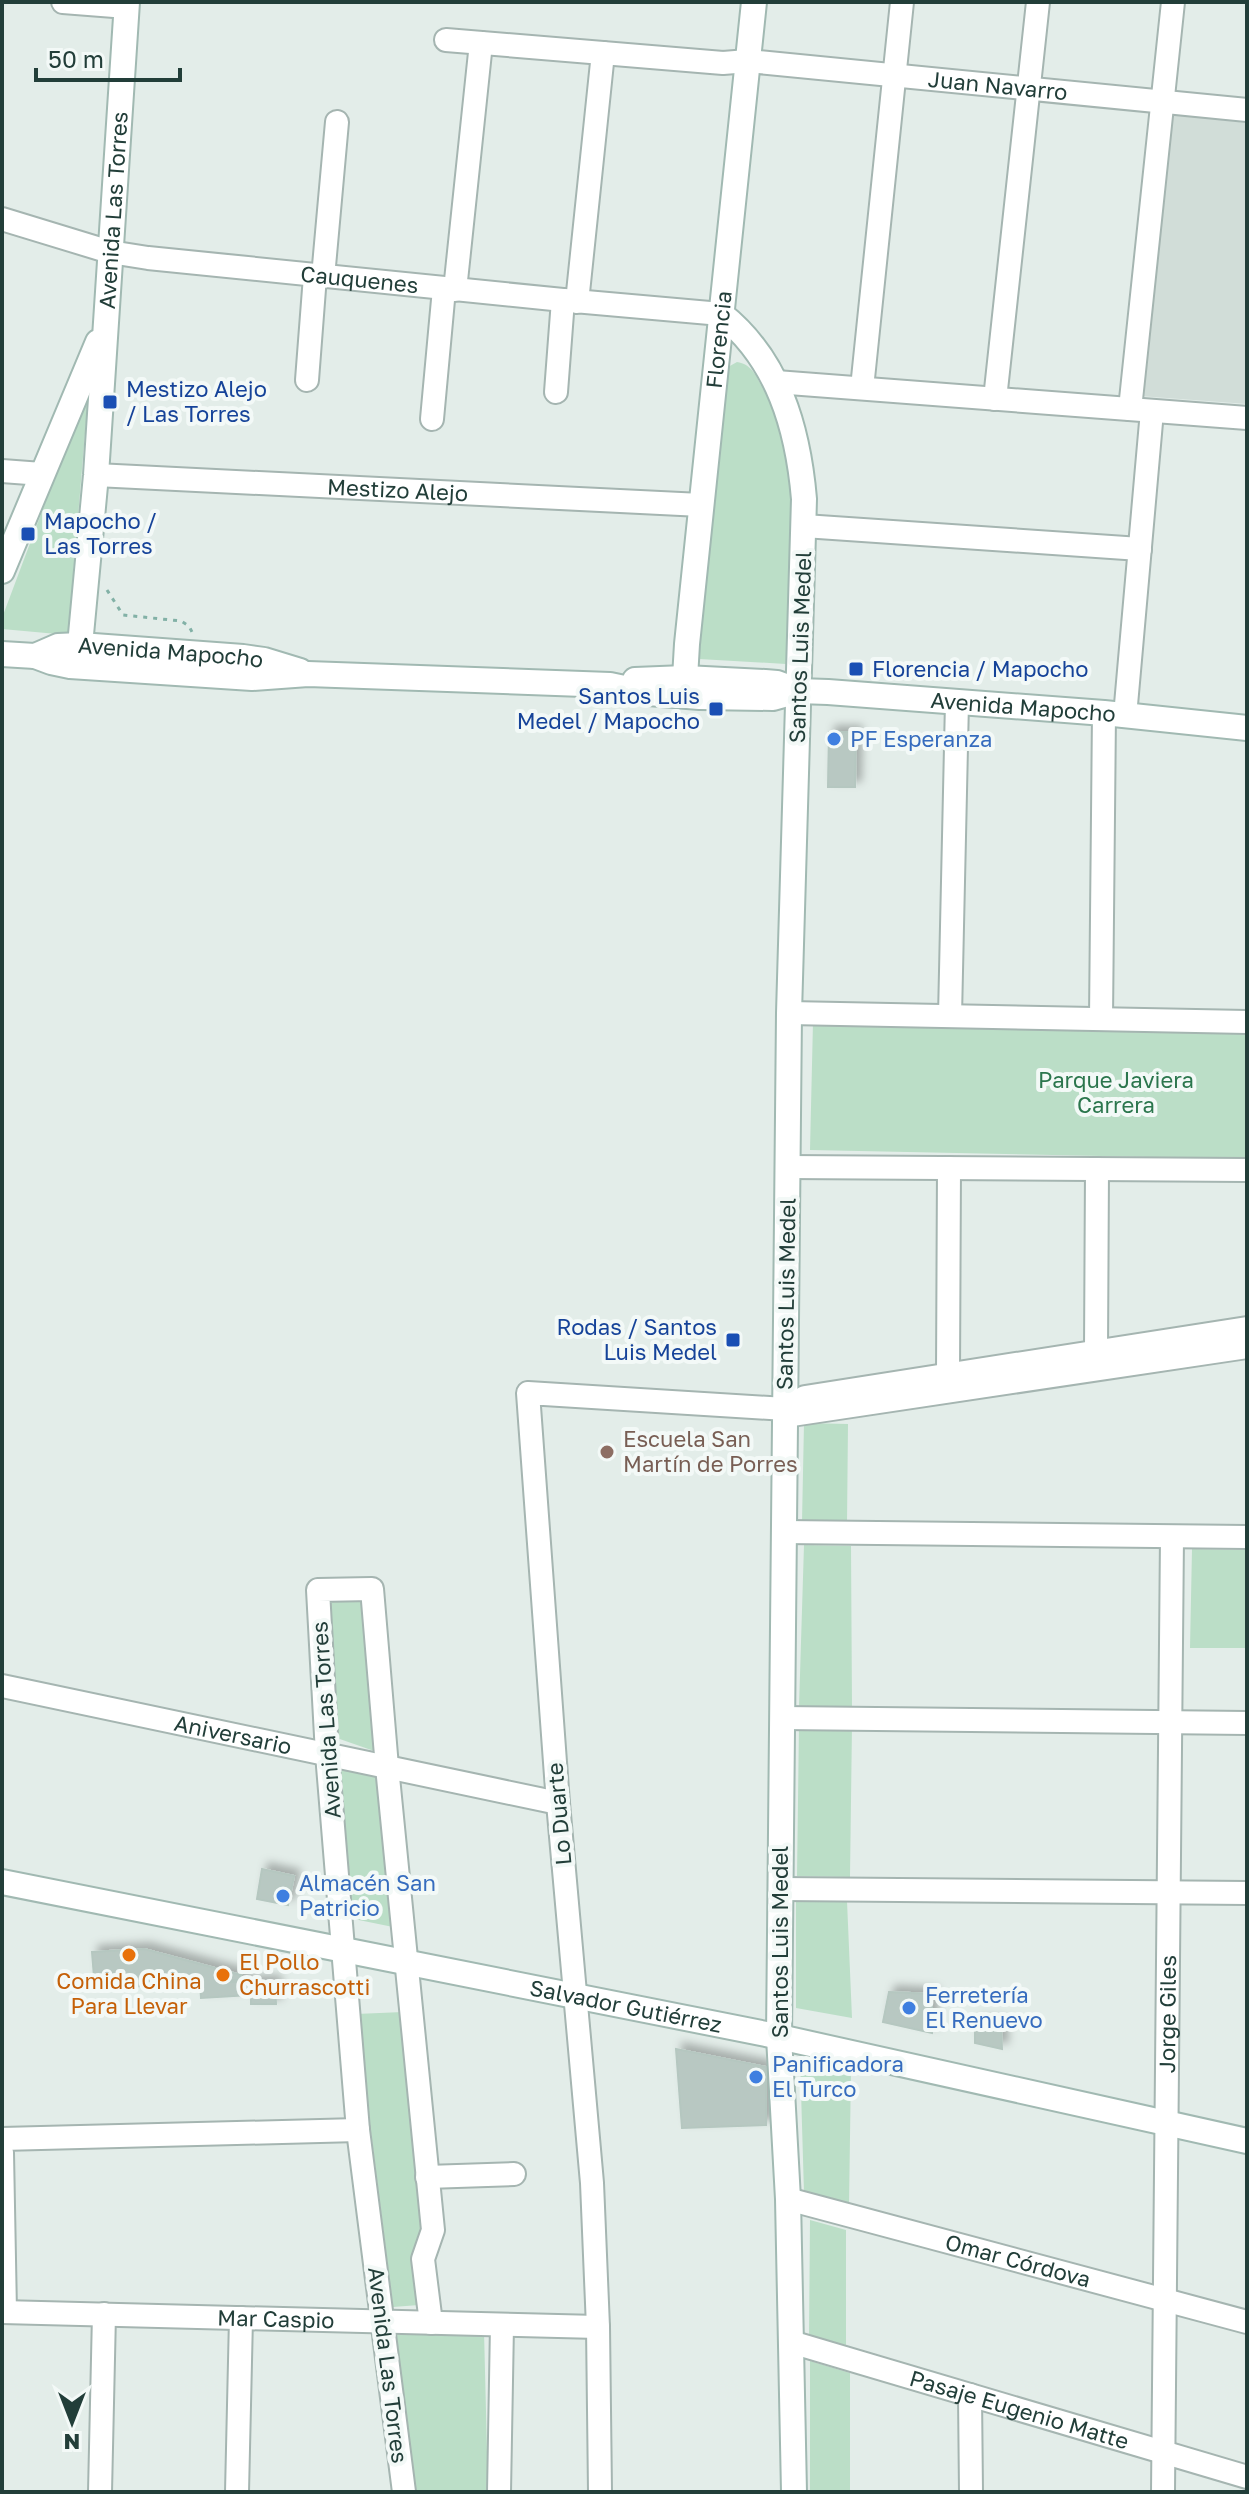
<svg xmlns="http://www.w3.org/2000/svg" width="1249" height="2494" viewBox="0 0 1249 2494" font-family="'Golos Text',sans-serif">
  <defs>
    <filter id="shadow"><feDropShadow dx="6" dy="-6" stdDeviation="4" flood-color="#0004"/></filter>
  </defs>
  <rect width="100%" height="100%" fill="#e3ede9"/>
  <path fill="#d1ddd8" d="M1171 114 1247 123V404L1140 396Z"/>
  <path fill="#bbdec7" d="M737 362C751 364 756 375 762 387 773 408 784 431 788 455 799 518 789 599 786 664L699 659 721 385 728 367Z
    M89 386 68 635 2 629V618Z
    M813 1022 1247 1031V1159L810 1150Z
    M804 1423 848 1424 847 1523 802 1522Z
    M804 1545 851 1546 852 1708 799 1707Z
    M1192 1549 1247 1550V1648H1190Z
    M366 1600 377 1752 334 1737 326 1602Z
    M799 1725H852L850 1877 797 1876Z
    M330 1763 384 1771 398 1928 344 1917Z
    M796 1895 847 1901 852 2018 796 2008Z
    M403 2012 426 2204 413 2260 419 2305 393 2307 356 2014Z
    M800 2057 851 2068 849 2206 804 2193Z
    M810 2220 846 2230V2345L809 2338Z
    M395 2330 484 2331 488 2492H414Z
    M810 2361 850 2373V2492H810Z"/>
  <path fill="#b8c8c2" stroke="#b5c7c0" stroke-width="2" filter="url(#shadow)" d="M829 732H856L855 787H828Z
    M262 1869 294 1876 288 1905 257 1899Z
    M144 1949 241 1975 240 1980H229V1982H275L276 2004H251V1995L201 1998 200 1981 143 1982V1986L110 1988V1976L94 1977 92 1952Z
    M889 1992 932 1994V2033L883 2022Z
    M975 2023 1001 2024 1002 2049 975 2043Z
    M676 2049 766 2067V2125L682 2128Z"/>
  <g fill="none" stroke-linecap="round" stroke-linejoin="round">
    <defs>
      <g id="street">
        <path d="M63 2 127 7"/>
        <path id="s1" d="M446 40 723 63 748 61 1247 110"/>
        <path id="s2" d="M2 219 110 252 148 258 563 300 721 314"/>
        <path d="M323 277 337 122"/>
        <path d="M455 290 481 43"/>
        <path d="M577 302 603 53"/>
        <path d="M307 380 315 276"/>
        <path d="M776 382 1247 418"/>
        <path d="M862 388 902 2"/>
        <path d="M556 392 563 300"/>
        <path d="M995 399 1038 2"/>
        <path d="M1130 409 1173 2"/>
        <path d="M432 419 444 289"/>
        <path d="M2 471 42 474"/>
        <path id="s3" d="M96 475 701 505"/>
        <path d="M804 526 1140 549"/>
        <path d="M1125 716 1152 411"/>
        <path d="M789 1013 1247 1022"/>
        <path d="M950 1016 957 702"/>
        <path d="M1101 1019 1104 713"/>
        <path d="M788 1167 1247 1170"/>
        <path d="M1096 1351 1097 1169"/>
        <path d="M948 1374 949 1168"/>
        <path d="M785 1416 1247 1347"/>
        <path d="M784 1532 1247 1537"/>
        <path id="s4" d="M2 1686 558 1803"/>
        <path d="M782 1718 1247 1723"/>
        <path d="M781 1889 1247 1893"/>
        <path d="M2 2139 358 2130"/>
        <path d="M2 2153 5 2312"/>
        <path d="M427 2177 514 2174"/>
        <path id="s5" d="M788 2199 1247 2322"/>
        <path id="s6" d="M2 2312 598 2327"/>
        <path id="s7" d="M791 2342 1247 2477"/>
        <path d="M970 2395 971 2492"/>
        <path d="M100 2492 104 2314"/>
        <path d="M237 2492 241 2318"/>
        <path d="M404 2492 358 2130 327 1754 318 1590 372 1589 387 1767 433 2230 423 2259 431 2323"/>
        <path d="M499 2492 502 2325"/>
        <path d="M600 2492 598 2327 592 2183 558 1803 528 1393 785 1409 805 1397 1247 1328"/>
        <path id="s8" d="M1163 2492 1172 1537"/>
      </g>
      <g id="secondary">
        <path d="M721 314C778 359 798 428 804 499L789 1013 779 2037 788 2199 794 2492"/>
        <path d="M2 571 98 342"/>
        <path id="s9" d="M80 645 96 475 127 2"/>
        <path id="s10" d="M2 654 35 656 51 662 70 666 252 678 308 674 610 685 648 693 700 697 773 698 798 691 828 692 1104 713 1247 728"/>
        <path id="s11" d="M35 656 58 646 80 645 243 657 264 660 300 671"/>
        <path id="s12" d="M685 678 687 644 754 2"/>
        <path d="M635 680 685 678 765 682 777 683 796 690"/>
        <path id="s13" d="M2 1882 766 2034 1247 2141"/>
      </g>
    </defs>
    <use href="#street" stroke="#a5b5b1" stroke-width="26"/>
    <use href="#secondary" stroke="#a1b9b2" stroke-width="28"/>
    <path stroke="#82b1a6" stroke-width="3" stroke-dasharray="4 6" stroke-linecap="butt" d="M107 590 123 615 181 621 189 626 192 632"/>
    <use href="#street" stroke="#fff" stroke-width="22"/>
    <use href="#secondary" stroke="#fff" stroke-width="24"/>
  </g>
  <g fill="#1a4fb4" stroke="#f3f9f7" stroke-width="3">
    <rect x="102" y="394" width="16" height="16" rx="4"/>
    <rect x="20" y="526" width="16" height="16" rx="4"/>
    <rect x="848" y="661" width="16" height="16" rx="4"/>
    <rect x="708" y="701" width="16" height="16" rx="4"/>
    <rect x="725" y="1332" width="16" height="16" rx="4"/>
  </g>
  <g fill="#3f7fe0" stroke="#f3f9f7" stroke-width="3">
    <circle cx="834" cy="739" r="8"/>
    <circle cx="283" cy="1896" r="8"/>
    <circle cx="909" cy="2008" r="8"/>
    <circle cx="756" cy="2077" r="8"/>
  </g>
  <circle fill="#8d6e63" stroke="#f3f9f7" stroke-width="3" cx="607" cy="1452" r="8"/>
  <g fill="#e8710a" stroke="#f3f9f7" stroke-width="3">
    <circle cx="129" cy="1955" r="8"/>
    <circle cx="223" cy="1975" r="8"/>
  </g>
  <g text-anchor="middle" stroke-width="8" stroke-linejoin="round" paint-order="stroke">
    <g font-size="22" fill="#223e39" stroke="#f3f9f7">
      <text dy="8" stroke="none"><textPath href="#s1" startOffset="554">Juan Navarro</textPath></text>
      <text dy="8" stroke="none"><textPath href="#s9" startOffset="436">Avenida Las Torres</textPath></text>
      <text dy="8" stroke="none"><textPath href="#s2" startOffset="364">Cauquenes</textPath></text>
      <text dy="8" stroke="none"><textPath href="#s12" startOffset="340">Florencia</textPath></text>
      <text dy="8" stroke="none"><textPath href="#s3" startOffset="302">Mestizo Alejo</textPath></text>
      <text transform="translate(800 647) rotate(-88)" y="8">Santos Luis Medel</text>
      <text dy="8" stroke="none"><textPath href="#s11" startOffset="138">Avenida Mapocho</textPath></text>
      <text dy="8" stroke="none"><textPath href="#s10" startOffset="1026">Avenida Mapocho</textPath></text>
      <text transform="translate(786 1294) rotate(-89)" y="8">Santos Luis Medel</text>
      <text transform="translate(326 1720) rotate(-94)" y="8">Avenida Las Torres</text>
      <text dy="8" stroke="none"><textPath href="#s4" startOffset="236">Aniversario</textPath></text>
      <text transform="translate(559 1814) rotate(-95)" y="8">Lo Duarte</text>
      <text transform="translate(780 1942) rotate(-90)" y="8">Santos Luis Medel</text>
      <text dy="8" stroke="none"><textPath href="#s13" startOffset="636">Salvador Gutiérrez</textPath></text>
      <text dy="8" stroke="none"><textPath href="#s8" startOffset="478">Jorge Giles</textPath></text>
      <text dy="8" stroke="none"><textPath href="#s5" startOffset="238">Omar Córdova</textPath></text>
      <text dy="8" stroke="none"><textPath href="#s6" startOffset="274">Mar Caspio</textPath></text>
      <text transform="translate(388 2365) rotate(83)" y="8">Avenida Las Torres</text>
      <text dy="8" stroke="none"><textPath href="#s7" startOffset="238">Pasaje Eugenio Matte</textPath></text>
    </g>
    <g font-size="22" fill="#164399" stroke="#f3f9f7" text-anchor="start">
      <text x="126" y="397">Mestizo Alejo<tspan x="126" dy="25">/ Las Torres</tspan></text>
      <text x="44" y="529">Mapocho /<tspan x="44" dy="25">Las Torres</tspan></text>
      <text x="872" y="677">Florencia / Mapocho</text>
      <text x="700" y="704" text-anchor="end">Santos Luis<tspan x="700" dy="25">Medel / Mapocho</tspan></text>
      <text x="717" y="1335" text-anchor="end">Rodas / Santos<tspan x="717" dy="25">Luis Medel</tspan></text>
    </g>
    <g font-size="22" fill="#366cbe" stroke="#f3f9f7" text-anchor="start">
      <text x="850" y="747">PF Esperanza</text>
      <text x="299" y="1891">Almacén San<tspan x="299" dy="25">Patricio</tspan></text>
      <text x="925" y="2003">Ferretería<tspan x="925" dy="25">El Renuevo</tspan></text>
      <text x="772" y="2072">Panificadora<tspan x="772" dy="25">El Turco</tspan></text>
    </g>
    <g font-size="22" fill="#2b764d" stroke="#f3f9f7">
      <text x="1116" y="1088">Parque Javiera<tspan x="1116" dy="25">Carrera</tspan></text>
    </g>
    <g font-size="22" fill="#785e54" stroke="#f3f9f7" text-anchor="start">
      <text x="623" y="1447">Escuela San<tspan x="623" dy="25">Martín de Porres</tspan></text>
    </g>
    <g font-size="22" fill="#c56008" stroke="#f3f9f7" text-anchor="start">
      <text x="239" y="1970">El Pollo<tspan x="239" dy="25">Churrascotti</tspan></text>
      <text x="129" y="1989" text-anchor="middle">Comida China<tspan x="129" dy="25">Para Llevar</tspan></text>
    </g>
  </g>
  <rect width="1249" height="2494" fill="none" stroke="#223e39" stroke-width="8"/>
  <g transform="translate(72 2422) rotate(180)" stroke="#f3f9f7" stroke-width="6" paint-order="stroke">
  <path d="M0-6L14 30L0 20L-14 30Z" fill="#223e39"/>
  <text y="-12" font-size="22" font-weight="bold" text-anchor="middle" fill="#223e39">N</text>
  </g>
  <path d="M36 68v12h144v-12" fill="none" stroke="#223e39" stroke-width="4"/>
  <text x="48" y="68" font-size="24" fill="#223e39" stroke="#f3f9f7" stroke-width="6" paint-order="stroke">50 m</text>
</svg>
